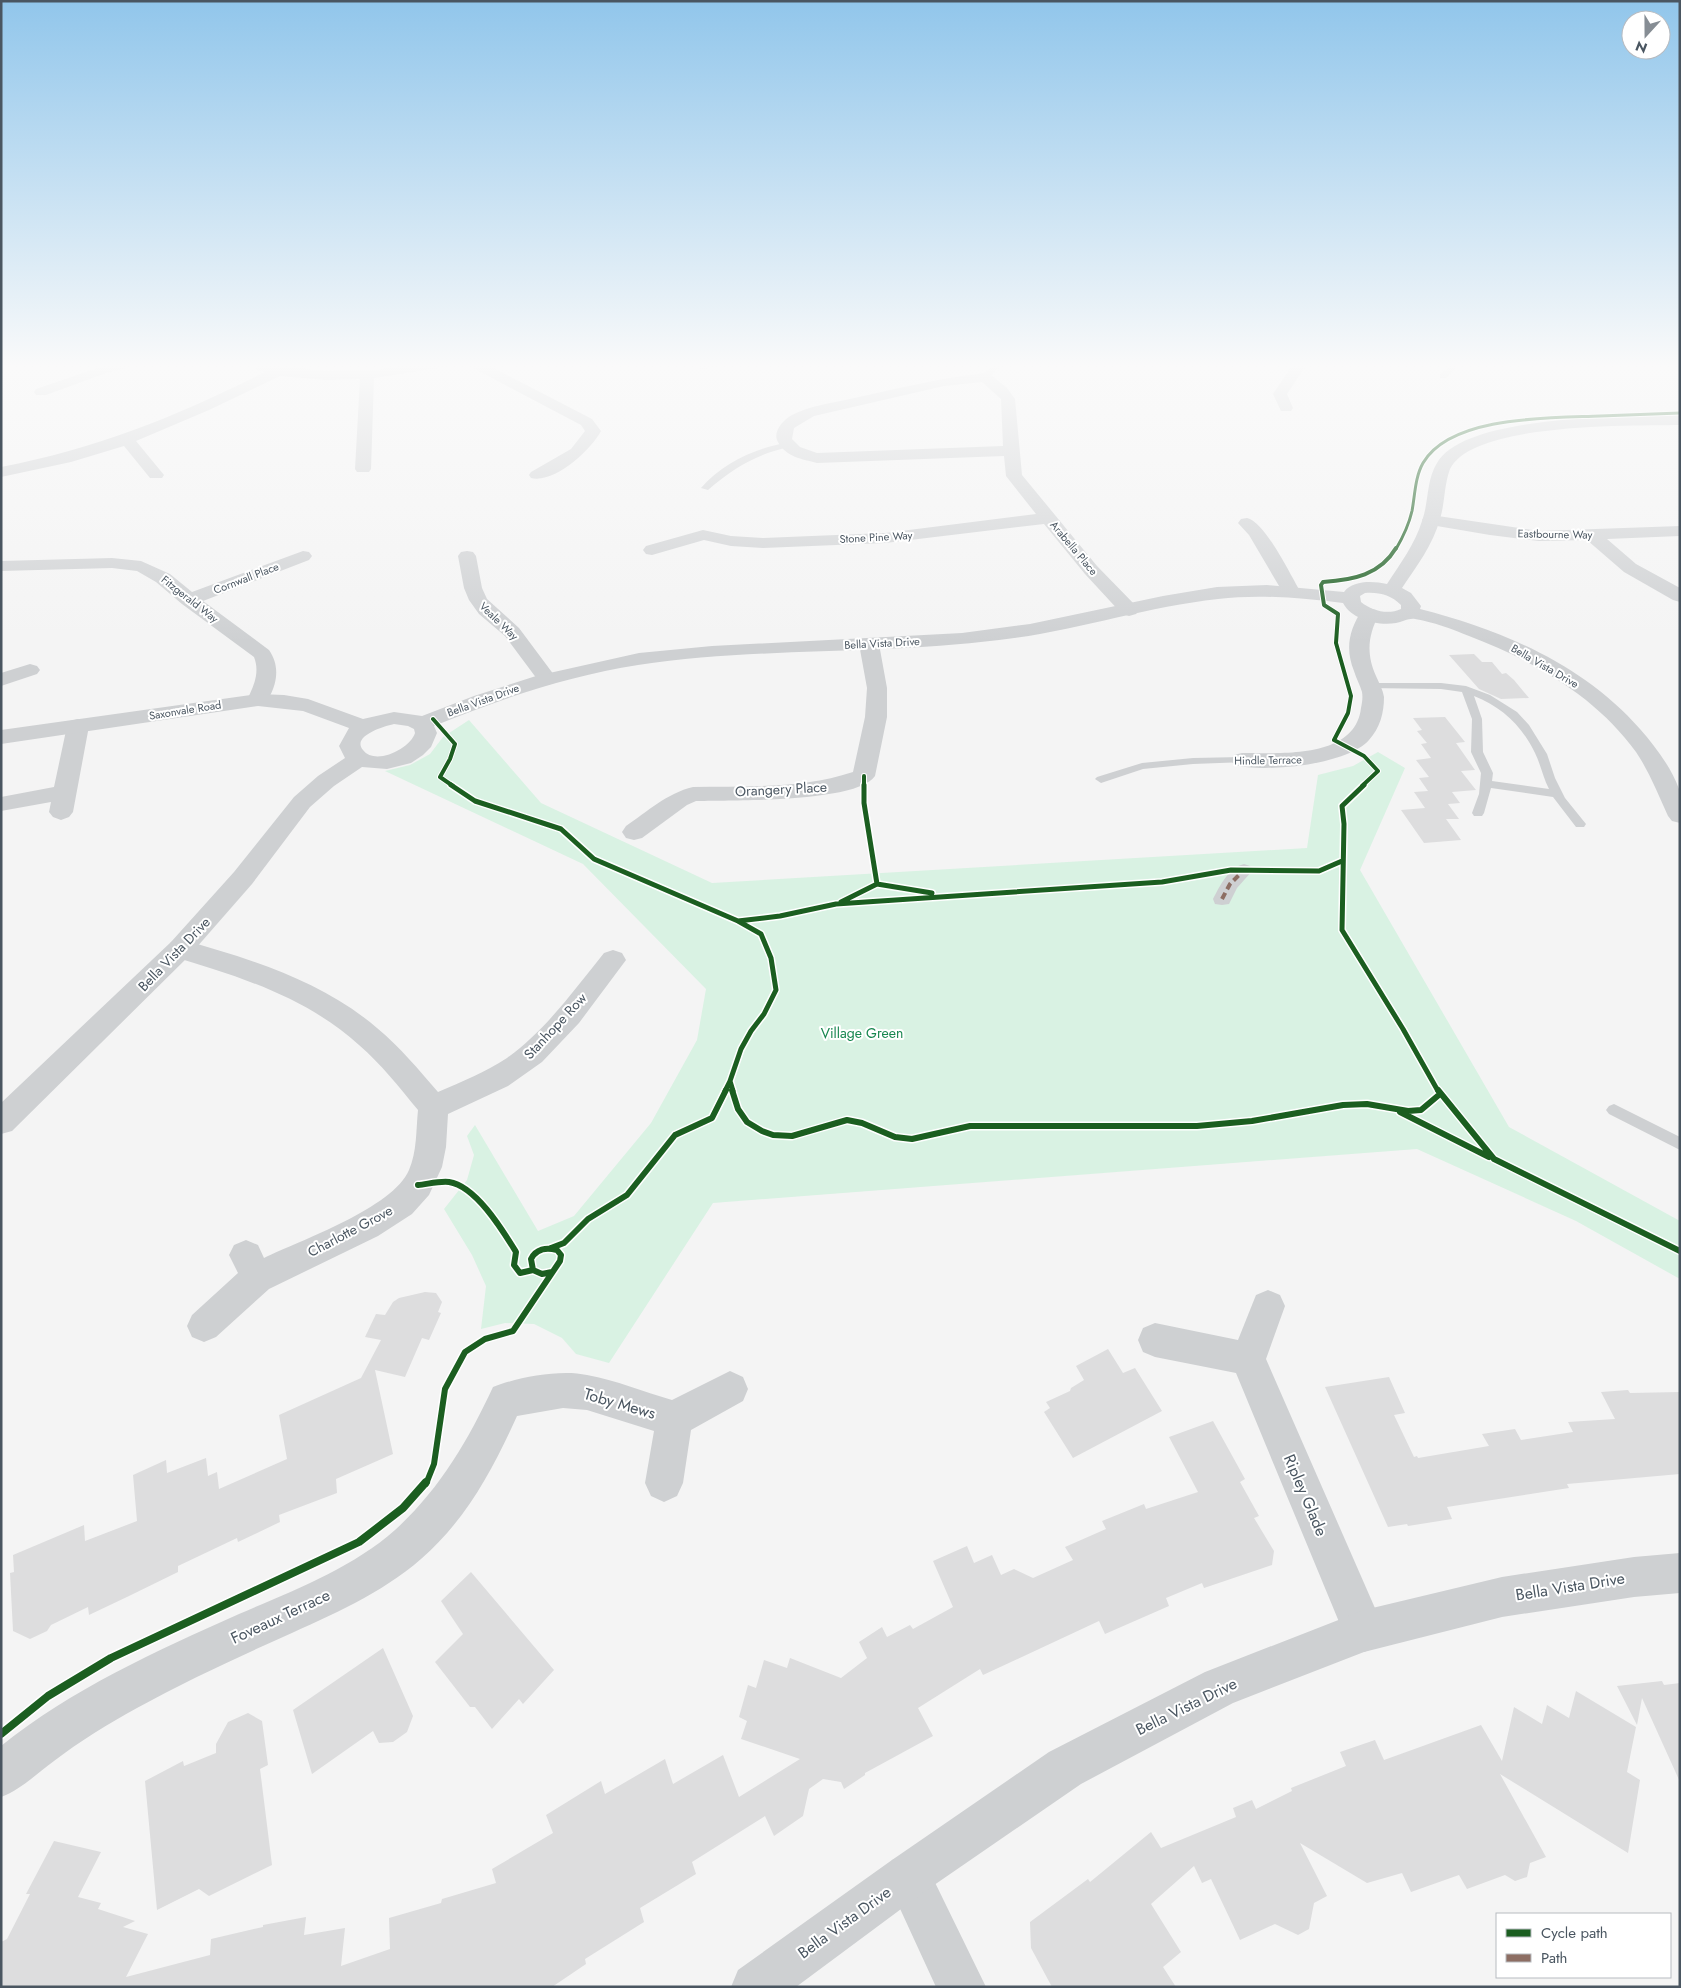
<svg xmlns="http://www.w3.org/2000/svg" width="1681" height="1988" viewBox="0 0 1681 1988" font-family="Jost,sans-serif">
  <rect width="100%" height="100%" fill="#f4f4f4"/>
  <path fill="#d9f2e3" d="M469 720 541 803 712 883 1307 848 1318 775 1353 766 1378 752 1405 768 1360 870 1509 1127 1680 1221V1279L1576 1221 1417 1149 713 1203 609 1363 576 1354 562 1338 534 1324 505 1323 481 1329 486 1286 472 1255 444 1209 467 1180 474 1155 467 1136 475 1125 538 1231 574 1216 651 1123 697 1040 706 989 583 864 385 771 410 765 430 754 443 737Z"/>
  <path fill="#ddddde" d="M1474 654 1482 662H1492L1502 674 1506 673 1514 680 1529 698 1501 699 1479 689 1449 655Z
    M1445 717 1465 742 1456 743 1475 770 1461 771 1476 790 1452 792 1460 803 1448 804 1459 819H1446L1461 840 1424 843 1401 810 1425 808 1414 792 1428 791 1419 778 1429 777 1416 760 1431 758 1421 744 1427 743 1417 731 1422 730 1413 718Z
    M425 1292 436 1293 442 1302 438 1312 441 1313 429 1340 422 1338 405 1377 375 1370 393 1454 336 1479 337 1493 279 1515 280 1522 238 1542 237 1538 178 1566V1572L129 1596 89 1615 88 1607 51 1625 47 1631 30 1639 13 1631 10 1573 14 1572 13 1555 84 1525 85 1541 137 1521 133 1475 166 1460 167 1473 206 1458 208 1476 217 1472 219 1489 287 1459 279 1415 361 1378 381 1340 365 1337 376 1314 385 1315 393 1302 399 1298Z
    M1108 1349 1123 1373 1135 1368 1162 1411 1073 1458 1044 1412 1050 1408 1046 1402 1070 1391 1071 1388 1084 1380 1076 1366Z
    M1389 1377 1405 1413 1394 1415 1414 1457 1417 1456 1418 1458 1489 1446 1482 1434 1515 1429 1521 1440 1573 1432 1568 1422 1615 1419 1601 1392 1628 1390 1630 1393 1680 1392V1474L1567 1484 1569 1488 1447 1507 1452 1519 1408 1526 1407 1524 1388 1527 1325 1387Z
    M1213 1421 1245 1479 1240 1482 1259 1516 1254 1518 1274 1551 1272 1565 1204 1588 1202 1583 1166 1598 1169 1606 1105 1634 1099 1621 983 1675 980 1669 918 1708 933 1736 865 1773V1775L844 1789 841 1782 823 1779 809 1789 803 1816 774 1836 765 1816 692 1862 696 1874 640 1908 644 1922 585 1959 586 1964 552 1987H1V1942L7 1939 30 1894H26L54 1841 101 1852 78 1897 101 1903 98 1909 135 1921 123 1927 148 1934 126 1977 210 1955 211 1939 263 1927V1925L306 1917 304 1935 345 1928 341 1966 390 1949 389 1918 441 1903 442 1899 496 1883 492 1869 553 1833 546 1815 601 1781 605 1794 665 1759 673 1784 723 1755 739 1797 800 1759 741 1739 747 1721 739 1717 748 1685 756 1688 764 1660 787 1668 790 1658 841 1678 867 1658 859 1642 882 1627 887 1637 910 1625 913 1629 953 1607 933 1561 967 1546 974 1563 992 1555 1001 1575 1014 1569 1033 1578 1073 1560 1065 1547 1106 1529 1102 1521 1144 1504 1146 1509 1198 1492 1169 1437Z
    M471 1572 554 1670 523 1704 519 1699 492 1729 475 1707H470L435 1662 463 1634 441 1601Z
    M383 1648 413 1716 407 1732 393 1742 379 1743 373 1731 312 1774 293 1710Z
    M1662 1681 1664 1685 1680 1683V1782L1642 1698 1637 1725 1617 1686Z
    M1576 1691 1636 1727 1627 1772 1640 1780 1628 1853 1500 1774 1546 1857 1530 1863 1527 1877 1515 1881 1505 1875 1467 1889 1459 1875 1411 1892 1402 1873 1367 1883 1300 1843 1327 1896 1314 1903 1309 1929 1298 1935 1275 1924 1240 1940 1211 1879 1202 1883 1194 1866 1151 1904 1181 1952 1163 1967 1176 1987H1052L1031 1948 1030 1922 1088 1879 1090 1882 1151 1832 1161 1848 1236 1817 1233 1808 1252 1800 1256 1809 1292 1791 1291 1788 1346 1766 1340 1752 1375 1740 1384 1760 1481 1725 1502 1761 1514 1707 1542 1724 1547 1705 1569 1718Z
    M248 1713 262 1721 268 1765 260 1769 272 1865 209 1896 199 1889 157 1910 145 1781 183 1761 184 1766 216 1753V1744L228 1722Z"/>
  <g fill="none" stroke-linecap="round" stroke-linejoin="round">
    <path fill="#ced0d2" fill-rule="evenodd" d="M1001 364H1013L997 369 988 379H982V375L993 366Z
      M1453 364H1460L1446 378H1440V374Z
      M786 443 790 445 789 447C757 454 733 468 708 490L701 488C722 464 755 448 786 443Z
      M1371 683H1441L1466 686 1490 695 1517 712 1529 725 1547 754 1555 778 1565 798 1586 824 1584 827H1576L1553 797 1491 788 1484 813 1482 816H1474L1472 813 1479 794 1481 773 1471 752 1472 719 1462 692 1441 689 1367 688 1366 686 1367 684ZM1474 696C1502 707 1522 726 1535 753 1541 765 1543 778 1549 789L1492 781 1493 773 1483 752 1482 719Z
      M1242 757 1246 758 1248 760 1246 762 1193 764 1143 769 1101 783 1095 779 1097 777 1142 763 1193 758Z
      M1614 1104 1680 1137V1150L1609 1114 1606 1110 1609 1106Z"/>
    <path fill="#ced0d2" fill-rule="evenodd" d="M1244 864 1250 866 1253 870 1237 888 1229 904 1222 905 1215 904 1213 899C1220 886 1228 868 1244 864Z"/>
    <path fill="#ced0d2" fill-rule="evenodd" d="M109 364H132L130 367 106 373 46 395H36L34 392 36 389Z
      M256 364 326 371 374 370 419 364H447L445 367 374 378 371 469 369 472H357L355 469 360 379 326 380 280 376 209 410 136 441 164 475 162 478H150L124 446 71 462 1 477V467C99 448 177 416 265 372L256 370 254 367Z
      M469 364H486L592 419 601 431C591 450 554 484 531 478L529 475 531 472 571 449 585 431 581 425 471 367Z
      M697 364H717L715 367 703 369 698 368Z
      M1293 364H1307L1287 394 1293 408 1291 411H1281L1273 394Z
      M985 373 990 374 1007 388 1015 399 1022 475 1097 566 1136 606 1139 610 1136 614 1129 616 1122 614 1085 574 1044 524 885 543 763 548 731 546 704 540 652 555 646 554 643 550 646 546 703 530 731 536 763 538 885 533 1036 514 1006 476 1004 456 817 463C802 459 786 457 778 442 772 432 783 420 792 415 809 406 831 403 850 399 895 389 939 378 985 373ZM982 382 1001 399 1003 446 817 453 800 447 792 439 794 428 814 416 944 386Z
      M1431 515 1539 531 1680 526V536L1607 539 1636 564 1680 588V602L1673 600 1624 572 1587 540 1539 541 1490 535 1425 524 1422 520 1425 516Z
      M1247 518C1265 522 1290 574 1300 591L1298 595 1291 597 1284 595 1282 591 1249 535 1238 523 1241 519Z
      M303 551 309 552 312 556 309 560 203 601 269 650C281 667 277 687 265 704L258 706 251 704 247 700C254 686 260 672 254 657L182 604 156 582 137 571 112 568 1 571V561L112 558 141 561 170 574 192 592Z
      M467 551 473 552 476 556 482 588 487 599 519 628 557 679 554 683 547 685 540 683 505 636 479 614 469 600 464 588 458 556 461 552Z
      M1369 608 1376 610 1379 614C1368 636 1366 653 1376 676 1379 683 1383 690 1384 697 1384 713 1380 728 1369 740 1347 765 1265 773 1234 765L1231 760 1234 755 1242 753C1281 753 1355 759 1361 708 1362 703 1363 698 1362 692 1360 685 1356 678 1354 671 1345 649 1349 630 1362 610Z
      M869 638 876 640 879 644 887 688V717L875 776C857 803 729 800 696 801L687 805 642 838 634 840 626 838 622 832 626 826C647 812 667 793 693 787 746 786 802 789 853 772L865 717 867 688 859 644 862 640Z
      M30 664 37 666 40 670 37 674 1 686V673Z
      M78 719 86 721 89 726 73 812 69 817 61 820 53 817 49 812 51 802 1 811V797L54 787 67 726 70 721Z
      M180 939C250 959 321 980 377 1028 400 1047 419 1070 438 1092 461 1082 486 1072 507 1058 546 1030 574 990 604 953L613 950 622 953 626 960 579 1023 542 1062 508 1086 448 1114 446 1147 442 1167 429 1195 412 1214 378 1236 269 1289 216 1337 204 1342 192 1337 187 1326 192 1315 238 1273 229 1255 234 1245 246 1240 258 1245 264 1258C301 1240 393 1208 409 1170 417 1152 416 1130 418 1110 399 1087 381 1064 359 1045 306 997 238 976 171 956L167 949 171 942Z
      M1268 1290 1280 1295 1285 1306 1266 1359 1385 1631 1379 1646 1364 1652 1349 1646 1236 1373 1155 1357 1143 1352 1138 1340 1143 1328 1155 1323 1238 1340 1256 1295Z
      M730 1371 743 1377 748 1389 743 1401 691 1430 683 1483 677 1496 664 1502 651 1496 645 1483 654 1431 587 1410 563 1408 517 1416C493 1469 466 1520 421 1559 381 1594 331 1615 283 1637 234 1659 184 1682 137 1708 108 1724 80 1741 54 1761 36 1774 22 1789 1 1797V1746C72 1689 156 1651 239 1614 292 1591 351 1569 395 1530 439 1490 468 1441 493 1387 518 1377 561 1369 587 1375 616 1380 644 1392 672 1400Z
      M908 1853 924 1860 986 1987H936L885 1876 892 1860Z"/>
    <path fill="#ced0d2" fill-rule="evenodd" d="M1680 415V425C1632 426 1473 422 1450 469 1444 485 1445 503 1440 519 1433 545 1416 567 1402 588L1411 593 1421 606 1420 609C1502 630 1583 664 1640 729 1655 746 1671 767 1679 789 1681 799 1680 813 1680 823L1672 821 1668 816C1658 794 1649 771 1636 752 1596 696 1532 660 1469 636 1452 629 1433 622 1415 619 1409 618 1402 622 1396 623 1378 626 1352 620 1343 603 1301 598 1259 594 1218 599 1144 607 1073 632 999 640 879 655 758 647 638 665 568 676 500 699 434 726L437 733 431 747 423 755 411 763 387 769 362 767 334 786 310 807 252 884 189 956 12 1131 1 1134V1103L171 942 234 872 294 797 318 776 345 758 339 746 349 728 303 711 258 706 1 744V730L258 694 284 695 308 699 363 719 394 712 422 716 474 696 536 676 639 653 712 646 962 633 1030 624 1163 596 1217 587 1267 585 1344 592C1353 580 1373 581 1387 584 1400 564 1415 544 1422 521 1429 502 1426 481 1437 463 1465 414 1627 417 1680 415ZM1365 593C1379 592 1391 595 1401 605V609C1388 615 1372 611 1361 602L1360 596ZM394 724 408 726 414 729 415 733C410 749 375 766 363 750 351 736 385 726 394 724Z
      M1680 1553V1593L1634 1597 1502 1617 1364 1652 1233 1703 1081 1784 924 1892 796 1987H731L738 1970 892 1860 1049 1752 1205 1672 1364 1610 1502 1577 1634 1557Z"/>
    <path stroke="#8d6e63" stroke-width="4" stroke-dasharray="7 4" stroke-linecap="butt" d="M1222 899 1230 884 1244 870"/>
    <defs>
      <path id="cycleway-far4" d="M1396 549C1403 537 1409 524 1412 511 1415 495 1415 477 1423 463 1451 415 1552 418 1600 416 1627 415 1653 414 1680 413"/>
      <path id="cycleway-far3" d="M433 719 455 744 450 759 440 777 453 786
        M864 776V786
        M1362 786 1378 771 1364 756 1334 740 1348 713 1351 696 1336 643 1338 614 1324 605 1321 585 1323 582C1353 580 1380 575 1396 548"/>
      <path id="cycleway-far2" d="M451 785 475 801 561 829 594 859 738 921 780 916 836 904 1162 882 1231 870 1319 871 1342 861
        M864 785V803L877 884
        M1364 785 1342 806 1344 824 1342 930 1403 1029 1438 1091
        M841 902 877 884 932 893
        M730 1081 741 1049 751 1031 764 1014 776 990 771 958 761 934 738 921
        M725 1091 730 1081 733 1091"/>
      <path id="cycleway-far1" d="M732 1090 738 1109 747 1122 762 1131 773 1135 792 1136 847 1120 862 1123 895 1137 912 1139 970 1126H1197L1252 1121 1343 1105 1367 1104 1408 1111 1421 1110 1440 1094
        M1438 1090 1494 1159 1680 1251
        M1400 1112 1489 1157
        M418 1185C428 1184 439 1181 449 1182 476 1186 503 1231 516 1252L514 1265 520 1273 533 1270
        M551 1248 564 1243 588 1219 627 1195 675 1135 712 1118 726 1090
        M426 1484 434 1464 445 1389 465 1352 485 1339 513 1331 560 1261 561 1255 557 1250C546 1247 536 1249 531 1259L533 1270 542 1274 552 1272"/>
      <path id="cycleway" d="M1 1734 48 1696 111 1658 359 1542 403 1508 426 1482"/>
    </defs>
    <use href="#cycleway-far4" stroke="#fff" stroke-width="5"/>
    <use href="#cycleway-far3" stroke="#fff" stroke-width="6"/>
    <use href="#cycleway-far2" stroke="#fff" stroke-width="8"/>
    <use href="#cycleway-far1" stroke="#fff" stroke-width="9"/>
    <use href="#cycleway" stroke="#fff" stroke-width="11"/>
    <use href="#cycleway-far4" stroke="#1b5e20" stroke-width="3"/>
    <use href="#cycleway-far3" stroke="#1b5e20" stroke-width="4"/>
    <use href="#cycleway-far2" stroke="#1b5e20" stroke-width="5"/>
    <use href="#cycleway-far1" stroke="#1b5e20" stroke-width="6"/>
    <use href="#cycleway" stroke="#1b5e20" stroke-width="8"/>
  </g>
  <linearGradient id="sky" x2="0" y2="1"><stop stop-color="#91c6eb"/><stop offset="0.57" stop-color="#fafafa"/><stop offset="1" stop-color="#fafafa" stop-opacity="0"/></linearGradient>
  <rect width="1681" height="642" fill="url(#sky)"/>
  <g text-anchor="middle" stroke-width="4" stroke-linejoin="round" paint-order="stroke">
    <g font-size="11" fill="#4a5661" stroke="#fff">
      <text transform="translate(1555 534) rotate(1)" y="4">Eastbourne Way</text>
      <text transform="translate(876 537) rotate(-3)" y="4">Stone Pine Way</text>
      <text transform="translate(1074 548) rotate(50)" y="4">Arabella Place</text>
      <text transform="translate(246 578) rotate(-21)" y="4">Cornwall Place</text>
      <text transform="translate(190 599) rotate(38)" y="4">Fitzgerald Way</text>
      <text transform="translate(499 621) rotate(44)" y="4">Veale Way</text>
      <text transform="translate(882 643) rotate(-3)" y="4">Bella Vista Drive</text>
      <text transform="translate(1545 666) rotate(30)" y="4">Bella Vista Drive</text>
      <text transform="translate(483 700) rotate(-20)" y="4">Bella Vista Drive</text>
      <text transform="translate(185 710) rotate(-9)" y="4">Saxonvale Road</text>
      <text transform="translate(1268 760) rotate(-1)" y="4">Hindle Terrace</text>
    </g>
    <g font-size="14" fill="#4a5661" stroke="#fff">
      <text transform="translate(781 789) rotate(-3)" y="5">Orangery Place</text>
      <text transform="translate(174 954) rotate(-46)" y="5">Bella Vista Drive</text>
      <text transform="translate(555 1026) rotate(-47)" y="5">Stanhope Row</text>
      <text transform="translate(350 1231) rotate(-28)" y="5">Charlotte Grove</text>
    </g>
    <g font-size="14" fill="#17864f" stroke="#fff">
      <text x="862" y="1038">Village Green</text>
    </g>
    <g font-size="16" fill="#4a5661" stroke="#fff">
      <text transform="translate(620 1403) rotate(16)" y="6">Toby Mews</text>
      <text transform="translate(1306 1495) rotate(67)" y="6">Ripley Glade</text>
      <text transform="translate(1570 1586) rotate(-9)" y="6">Bella Vista Drive</text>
      <text transform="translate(280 1616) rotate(-25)" y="6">Foveaux Terrace</text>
      <text transform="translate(1186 1706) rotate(-26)" y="6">Bella Vista Drive</text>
      <text transform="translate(844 1922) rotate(-36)" y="6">Bella Vista Drive</text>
    </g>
  </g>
  <rect width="1681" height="1988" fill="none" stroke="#4a5661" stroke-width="5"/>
  <rect x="1496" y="1913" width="175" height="65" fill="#ffffff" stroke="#b7bbc0"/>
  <rect x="1506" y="1929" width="25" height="8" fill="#1b5e20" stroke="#b7bbc0"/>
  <text x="1541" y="1938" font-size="15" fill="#4a5661">Cycle path</text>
  <rect x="1506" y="1954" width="25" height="8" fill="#8d6e63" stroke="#b7bbc0"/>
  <text x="1541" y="1963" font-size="15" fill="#4a5661">Path</text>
  <g transform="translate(1646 35) rotate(201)"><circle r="24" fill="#ffffff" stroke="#b7bbc0"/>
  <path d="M0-4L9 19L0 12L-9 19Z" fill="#868d94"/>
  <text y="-8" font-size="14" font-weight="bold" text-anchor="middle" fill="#4a5661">N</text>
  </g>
</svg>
